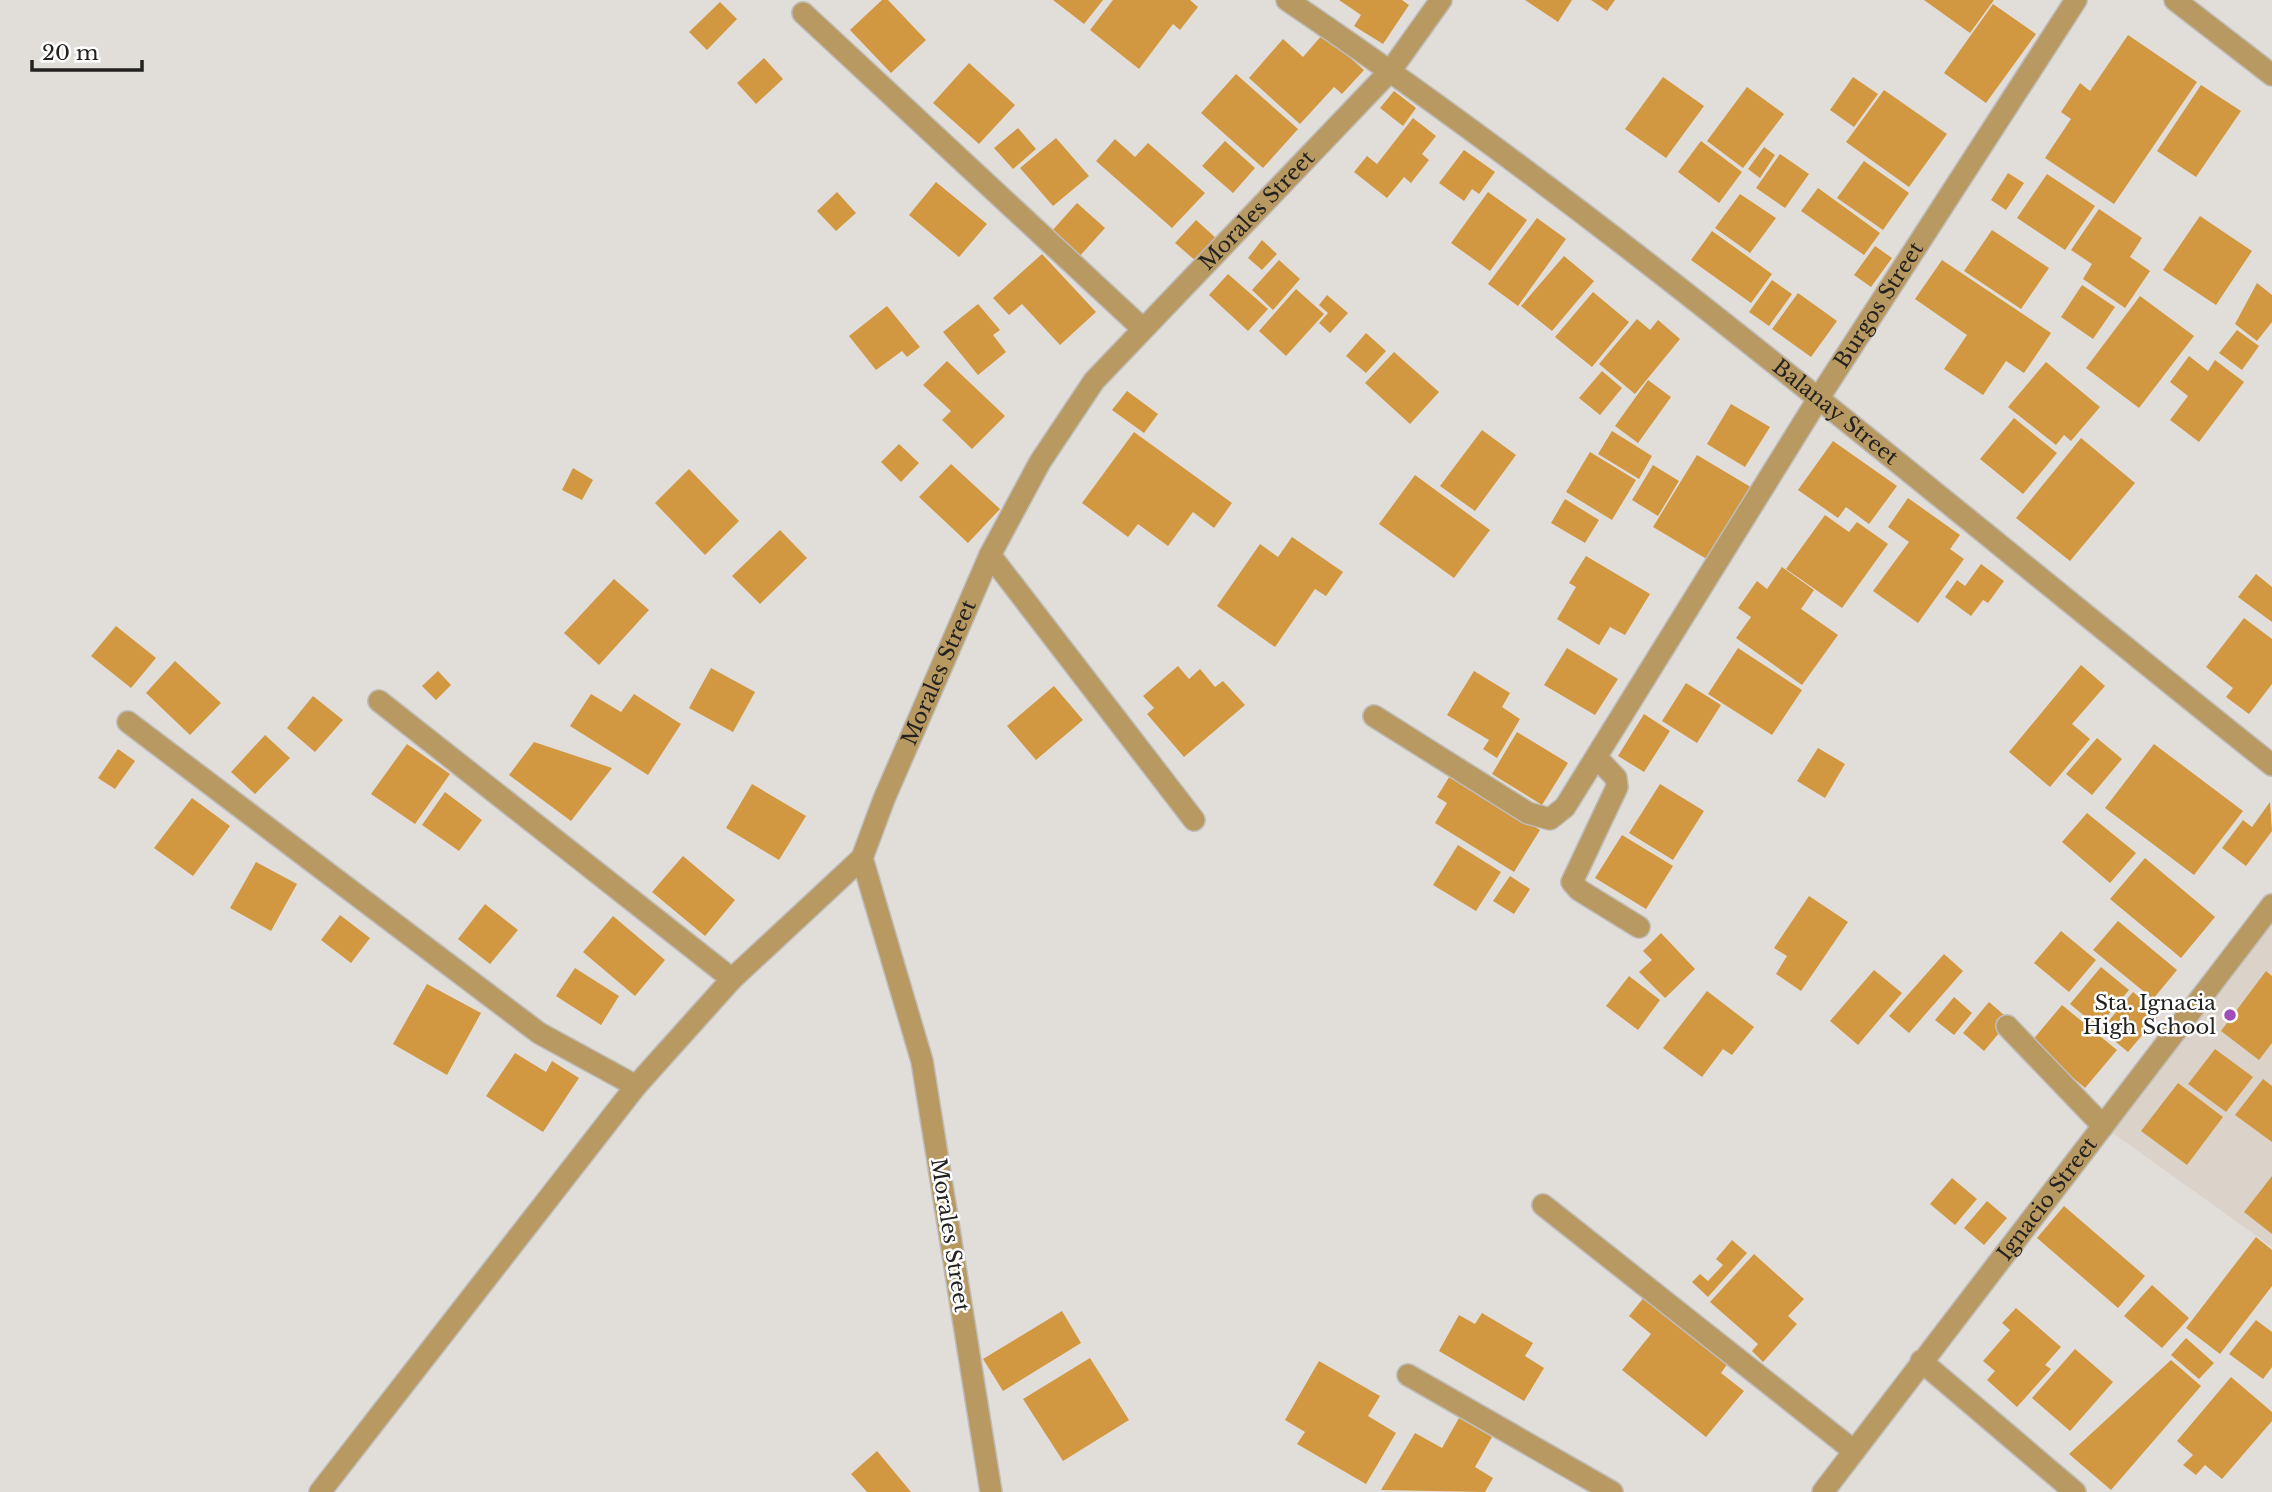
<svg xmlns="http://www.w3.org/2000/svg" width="2272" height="1492" viewBox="0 0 2272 1492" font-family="'Libre Baskerville',serif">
  <rect width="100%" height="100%" fill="#e1deda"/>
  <path fill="#dbd3c9" d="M2272 904V1247L2103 1126Z"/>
  <path fill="#d29741" d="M882 0H888L926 40 891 73 850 30Z
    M1053 0H1103L1084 24Z
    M1113 0H1190L1198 7 1180 30 1173 24 1139 69 1090 30Z
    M1339 0H1402L1409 5 1383 44 1354 26 1361 15Z
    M1525 0H1572L1558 22Z
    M1591 0H1615L1607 11Z
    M1924 0H1994L1970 33Z
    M720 2 737 19 707 50 689 32Z
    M1993 4 2036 34 1986 103 1944 73Z
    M1323 34 1364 70 1342 94 1334 87 1300 124 1249 78 1283 39 1303 57Z
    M2128 35 2197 82 2114 204 2045 158 2071 119 2061 112 2080 83 2090 91Z
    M764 58 783 79 756 104 737 83Z
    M969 63 1015 105 979 144 933 103Z
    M1236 74 1298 129 1263 168 1201 113Z
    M1663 77 1704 106 1666 158 1625 129Z
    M1853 77 1878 94 1854 127 1830 110Z
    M2201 85 2241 111 2196 177 2157 151Z
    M1747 87 1784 114 1743 168 1707 141Z
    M1884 90 1947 134 1909 187 1846 142Z
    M1394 91 1416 108 1403 126 1380 108Z
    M1413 118 1436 136 1422 154 1429 160 1411 183 1404 177 1387 198 1354 172 1367 156 1377 164Z
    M1018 128 1036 149 1013 169 994 148Z
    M1056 138 1089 176 1053 206 1020 168Z
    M1115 139 1135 157 1148 143 1205 193 1172 228 1096 161Z
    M1225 141 1255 168 1233 193 1202 166Z
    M1701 141 1742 172 1719 203 1678 172Z
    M1764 147 1775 155 1760 178 1748 169Z
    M1464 150 1495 172 1479 194 1472 189 1464 201 1439 183Z
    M1780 154 1809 174 1785 208 1756 188Z
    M1864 161 1909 193 1883 230 1837 198Z
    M2008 173 2024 183 2006 210 1991 200Z
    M2047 174 2095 206 2065 250 2017 218Z
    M936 182 987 224 959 257 909 215Z
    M1818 188 1880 233 1864 255 1801 211Z
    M837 192 856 213 836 231 817 211Z
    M1488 192 1527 220 1490 271 1451 243Z
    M1740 194 1776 218 1750 253 1715 228Z
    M1077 203 1105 228 1078 258 1050 233Z
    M2099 209 2142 238 2130 257 2150 271 2125 308 2083 279 2092 264 2071 250Z
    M2200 216 2252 251 2216 305 2163 270Z
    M1537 218 1566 239 1518 306 1488 284Z
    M1196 220 1217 239 1197 262 1175 243Z
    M1992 230 2049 268 2021 309 1964 271Z
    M1712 231 1772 274 1751 303 1691 260Z
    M1262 240 1277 254 1262 270 1248 258Z
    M1875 246 1892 258 1871 287 1854 275Z
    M1042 254 1096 312 1060 345 1022 304 1009 315 993 298Z
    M1564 256 1594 281 1552 331 1521 306Z
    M1279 260 1300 279 1273 310 1252 290Z
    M1942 260 2051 333 2024 373 2006 361 1983 395 1944 369 1967 335 1915 299Z
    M1228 274 1268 309 1248 331 1209 295Z
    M1772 280 1792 294 1769 326 1749 312Z
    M2257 283 2272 295V322L2257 341 2235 324Z
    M2082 285 2115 307 2093 339 2061 317Z
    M1296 289 1324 314 1286 356 1259 331Z
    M1593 292 1629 322 1592 367 1555 337Z
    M1798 293 1837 321 1811 357 1772 329Z
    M1327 295 1348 313 1330 333 1319 323 1328 313 1319 305Z
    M2140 296 2194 336 2139 408 2086 368Z
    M978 304 1000 330 993 335 1006 352 978 375 943 332Z
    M887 306 920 347 907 357 902 351 876 370 849 336Z
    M1637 319 1650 330 1658 320 1680 339 1635 394 1599 364Z
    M2237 330 2259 346 2242 370 2219 353Z
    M1366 333 1386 351 1366 373 1346 356Z
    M1394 352 1439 392 1410 424 1365 383Z
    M2189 356 2208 371 2215 360 2244 382 2199 442 2170 420 2188 396 2170 382Z
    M947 361 1005 416 972 449 942 420 951 411 923 385Z
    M2046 362 2100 407 2071 441 2064 435 2056 445 2008 407Z
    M1602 371 1622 388 1600 415 1579 398Z
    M1648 380 1671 397 1638 443 1615 426Z
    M1127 391 1158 414 1144 433 1112 410Z
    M1731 404 1770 427 1745 467 1707 444Z
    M2014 418 2057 453 2023 494 1980 459Z
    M1482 430 1516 455 1475 511 1440 486Z
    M1612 431 1652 456 1639 479 1598 454Z
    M1134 432 1232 503 1214 528 1193 512 1168 546 1138 524 1128 537 1082 503Z
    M2081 438 2135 483 2070 561 2016 518Z
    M1833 441 1897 486 1869 524 1846 507 1838 518 1798 490Z
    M899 444 919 463 901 482 881 462Z
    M1590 452 1636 480 1612 520 1566 492Z
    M1697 455 1754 489 1710 561 1653 527Z
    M951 464 1000 509 968 543 919 497Z
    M1653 465 1679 481 1658 516 1632 500Z
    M573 468 593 480 582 500 562 490Z
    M689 469 739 521 705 555 655 503Z
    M1415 475 1490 530 1454 578 1379 524Z
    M1908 498 1960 535 1950 549 1964 559 1918 623 1873 591 1909 542 1888 527Z
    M1565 499 1599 520 1585 543 1551 523Z
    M1825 515 1849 532 1857 522 1888 544 1842 608 1786 569Z
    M780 530 807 558 760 604 732 576Z
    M1292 537 1343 572 1326 596 1315 589 1275 647 1217 606 1260 544 1278 557Z
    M1586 556 1650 594 1625 635 1610 627 1599 645 1557 619 1576 587 1569 583Z
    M1981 564 2004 581 1988 603 1983 600 1971 616 1945 597 1957 580 1965 586Z
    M1782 567 1814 590 1801 609 1838 635 1802 685 1736 638 1751 617 1738 608 1757 581 1767 589Z
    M2256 574 2272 587V622L2238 597Z
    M614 579 649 610 599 665 564 633Z
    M2244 618 2272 639V684L2249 714 2226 697 2233 688 2206 667Z
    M116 626 156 658 131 688 91 656Z
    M1567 648 1618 679 1595 715 1544 685Z
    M1738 648 1802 690 1772 735 1708 694Z
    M175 661 221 703 190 735 146 693Z
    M2081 665 2105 686 2072 724 2090 739 2050 787 2009 752Z
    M1178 666 1189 679 1200 669 1215 687 1223 681 1245 705 1184 757 1147 714 1154 708 1143 696Z
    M711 668 755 692 733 732 689 708Z
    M438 671 451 685 436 700 422 686Z
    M1474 671 1510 693 1502 707 1520 719 1497 758 1483 749 1489 740 1447 715Z
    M1686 683 1721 705 1697 743 1662 721Z
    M1054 686 1083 720 1036 760 1007 726Z
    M591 694 621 712 634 694 681 724 648 775 570 726Z
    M313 696 343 720 315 752 287 728Z
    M1644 714 1670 731 1644 772 1618 756Z
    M1517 732 1568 763 1542 805 1492 774Z
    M265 735 290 758 255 794 231 772Z
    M2097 738 2122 759 2092 795 2066 774Z
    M534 742 612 768 571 821 509 775Z
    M407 744 450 774 415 824 371 794Z
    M2154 744 2243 811 2194 875 2105 808Z
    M1818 748 1845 764 1825 798 1797 781Z
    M118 749 135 761 115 789 98 778Z
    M1451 774 1540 830 1514 872 1435 823 1447 803 1437 797Z
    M752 784 806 816 779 860 726 828Z
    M1660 784 1704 811 1673 860 1629 833Z
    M445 792 482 820 459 851 422 825Z
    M192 798 230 826 193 876 154 848Z
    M2270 802 2272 831 2246 866 2222 848 2243 820 2252 827Z
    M2087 813 2136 853 2110 883 2062 842Z
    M1622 835 1673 866 1646 909 1595 878Z
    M1458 845 1501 872 1476 911 1433 885Z
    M683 856 735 900 705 936 652 892Z
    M2145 858 2215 917 2181 958 2110 899Z
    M256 862 297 884 271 931 230 908Z
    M1510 876 1530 889 1514 914 1493 901Z
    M1809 896 1848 922 1801 991 1776 974 1787 956 1774 948Z
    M485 904 518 930 490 964 458 939Z
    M340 915 370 938 351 963 321 940Z
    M613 916 665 960 635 996 583 952Z
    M2118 921 2177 970 2153 999 2093 950Z
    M2061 931 2096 960 2069 992 2034 963Z
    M1661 933 1695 969 1665 998 1639 972 1652 960 1643 951Z
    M1944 954 1963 971 1909 1033 1889 1016Z
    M2101 967 2129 990 2098 1027 2070 1004Z
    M575 968 619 996 601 1025 556 996Z
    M1874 970 1902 993 1858 1045 1830 1021Z
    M2266 971 2272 976V1043L2259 1060 2221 1031Z
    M1629 976 1660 1000 1638 1030 1606 1006Z
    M427 984 481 1013 447 1075 393 1044Z
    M1707 991 1754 1027 1732 1055 1723 1049 1702 1077 1663 1048Z
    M2133 992 2160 1014 2128 1052 2101 1030Z
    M1954 997 1972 1013 1954 1035 1935 1020Z
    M1989 1002 2010 1020 1984 1051 1963 1033Z
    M2062 1005 2117 1050 2085 1088 2031 1042Z
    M2215 1049 2253 1077 2226 1112 2188 1084Z
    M515 1053 546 1072 552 1061 579 1078 543 1132 486 1096Z
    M2263 1079 2272 1086V1142L2235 1115Z
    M2178 1083 2223 1117 2187 1165 2141 1131Z
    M2272 1176V1234L2244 1212Z
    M1952 1178 1977 1199 1955 1225 1930 1204Z
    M1987 1201 2007 1218 1984 1245 1964 1228Z
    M2064 1206 2145 1276 2118 1308 2037 1238Z
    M2256 1237 2272 1250V1286L2220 1354 2186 1328Z
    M1732 1240 1747 1253 1708 1297 1692 1282 1700 1274 1708 1281 1723 1265 1716 1259Z
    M1754 1254 1804 1299 1788 1316 1797 1324 1763 1362 1752 1351 1758 1344 1710 1302Z
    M2152 1285 2189 1318 2162 1348 2124 1316Z
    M1645 1296 1728 1363 1721 1373 1744 1391 1706 1437 1622 1370 1651 1334 1629 1316Z
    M2016 1308 2061 1347 2045 1365 2051 1369 2017 1407 1987 1380 1995 1371 1983 1361 2010 1330 2002 1323Z
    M1062 1311 1081 1343 1003 1391 983 1359Z
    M1482 1313 1533 1343 1525 1356 1544 1368 1524 1401 1439 1351 1459 1315 1475 1324Z
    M2256 1320 2272 1332V1367L2263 1379 2229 1354Z
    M2186 1338 2214 1363 2199 1379 2171 1355Z
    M2075 1349 2113 1382 2070 1431 2032 1398Z
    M1090 1358 1129 1420 1063 1461 1023 1399Z
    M2171 1360 2201 1386 2111 1490 2069 1454Z
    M1319 1361 1380 1396 1368 1416 1396 1433 1366 1484 1297 1444 1305 1432 1285 1420Z
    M2231 1377 2272 1412V1421L2222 1479 2205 1465 2196 1475 2183 1465 2193 1455 2177 1441Z
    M1459 1418 1492 1437 1475 1467 1493 1478 1485 1492 1381 1490 1415 1433 1442 1448Z
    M877 1451 911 1492H867L851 1474Z"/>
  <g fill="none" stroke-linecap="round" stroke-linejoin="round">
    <defs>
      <g id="minor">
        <path id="s1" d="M1287 0C1633 234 1945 505 2272 765"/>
        <path d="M2175 0 2272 75"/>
        <path d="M803 13 1143 329"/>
        <path d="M990 555 1194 820"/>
        <path d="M379 701 732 979"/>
        <path id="s2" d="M1374 716 1528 813 1550 819 1565 807 1820 396 2076 0"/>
        <path d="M128 722 539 1033 636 1086 732 979 862 858"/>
        <path d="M1597 758 1616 778 1617 787 1572 882 1579 890 1639 927"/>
        <path d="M2007 1026 2103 1126"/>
        <path d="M1543 1205 1854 1451"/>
        <path d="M1921 1361 2075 1492"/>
        <path d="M1408 1375 1612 1492"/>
        <path d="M320 1492 636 1086"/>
        <path id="s3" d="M991 1492 922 1061 862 858 884 799 990 555 1040 462 1094 381 1391 70 1441 0"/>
        <path id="s4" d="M1823 1492 2272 905"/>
      </g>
    </defs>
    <use href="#minor" stroke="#bfbcb9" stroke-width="24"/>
    <use href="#minor" stroke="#b89961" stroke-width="21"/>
  </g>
  <circle fill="#a04cba" stroke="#fff" stroke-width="2.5" cx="2230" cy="1015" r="7"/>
  <g text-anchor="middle" stroke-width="5" stroke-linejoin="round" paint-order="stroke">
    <g font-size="21" fill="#232220" stroke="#fff">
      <text dy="7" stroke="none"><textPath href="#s3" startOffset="1416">Morales Street</textPath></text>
      <text dy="7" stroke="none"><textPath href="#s2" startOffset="816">Burgos Street</textPath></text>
      <text dy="7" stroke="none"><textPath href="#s1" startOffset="686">Balanay Street</textPath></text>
      <text dy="7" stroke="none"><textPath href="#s3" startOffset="849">Morales Street</textPath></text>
      <text dy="7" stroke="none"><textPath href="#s4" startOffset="369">Ignacio Street</textPath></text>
      <text transform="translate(950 1235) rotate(81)" y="7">Morales Street</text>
    </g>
    <g font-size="21" fill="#232220" stroke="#fff" text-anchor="end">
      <text x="2216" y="1010">Sta. Ignacia<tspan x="2216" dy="24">High School</tspan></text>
    </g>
  </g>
  <path d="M32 60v10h110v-10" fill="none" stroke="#232220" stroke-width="3.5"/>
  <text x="42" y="60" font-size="21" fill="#232220" stroke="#ffffff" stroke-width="5" paint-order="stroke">20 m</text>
</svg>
